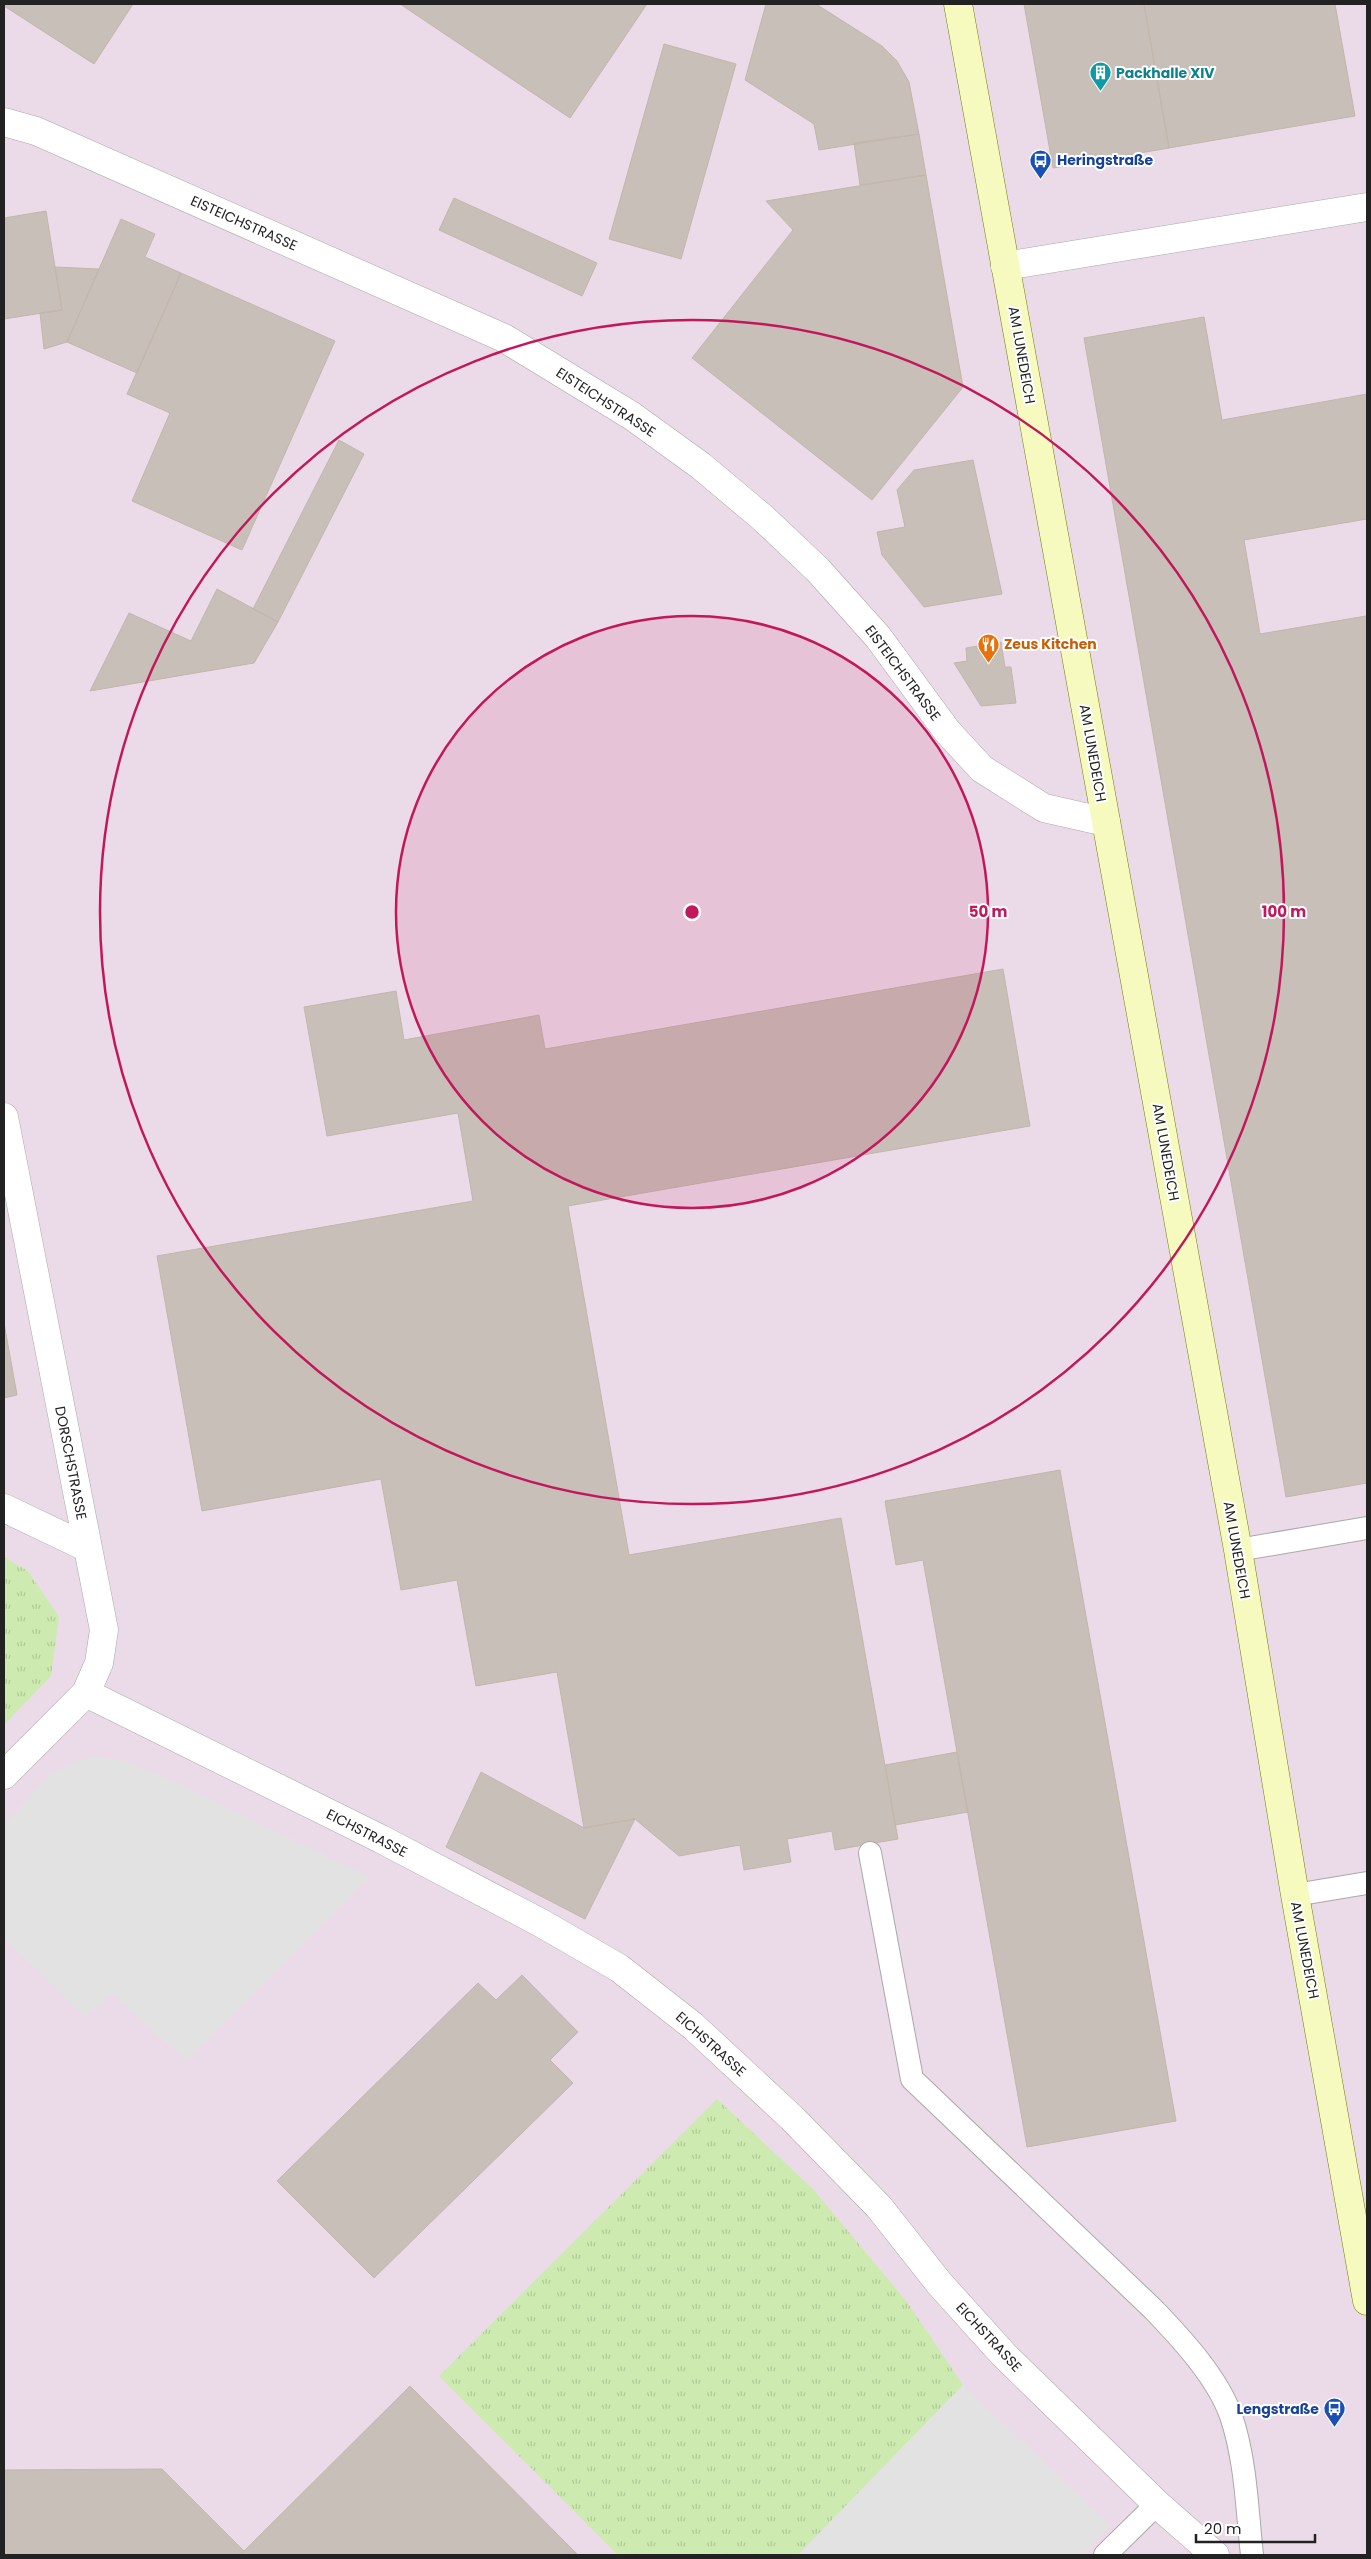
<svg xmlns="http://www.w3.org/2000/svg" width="1371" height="2559" viewBox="0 0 1371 2559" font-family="Poppins,sans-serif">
  <defs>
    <pattern id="grass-tufts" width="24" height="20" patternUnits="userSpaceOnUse" patternTransform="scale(1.25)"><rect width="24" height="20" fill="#cdebb0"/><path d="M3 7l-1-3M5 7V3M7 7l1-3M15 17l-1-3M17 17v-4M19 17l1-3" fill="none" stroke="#b0c997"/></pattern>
  </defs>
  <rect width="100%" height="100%" fill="#f2efe9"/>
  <path fill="#ebdbe8" d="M4 4H1367V2555H4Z"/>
  <path fill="url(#grass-tufts)" d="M4 1557 28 1571 59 1617 51 1676 4 1725Z
    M717 2099 813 2189 907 2302 963 2385 798 2555H618L439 2376Z"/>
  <path fill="#e2e2e2" d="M90 1757 122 1760 175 1782 369 1877 187 2061 112 1994 86 2018 4 1937V1825L53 1772Z
    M963 2385 1110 2526 1082 2555H798Z"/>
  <path fill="#c7bfb8" stroke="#c4b6ab" d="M4 4H133L94 64 4 6Z
    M400 4H647L570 118Z
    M766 4H816L882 46 897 61 909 82 919 134 819 150 814 124 745 80Z
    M1024 4H1144L1169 148 1053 168Z
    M1144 4H1335L1355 116 1169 148Z
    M664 44 736 64 681 259 609 239Z
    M919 134 926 175 860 185 854 143Z
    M926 175 963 387 872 500 692 358 793 230 766 201Z
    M454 198 597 263 582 296 439 230Z
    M46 211 62 310 4 319V218Z
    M121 219 155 234 145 257 181 273 137 373 67 342Z
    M55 267 99 269 67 342 44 349 40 313 62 310Z
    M181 273 335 341 242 550 132 501 170 413 127 394Z
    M1204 317 1222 420 1367 394V519L1244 540 1260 634 1366 616 1367 622V1483L1286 1497 1084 338Z
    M339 440 364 454 278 622 253 609Z
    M973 460 1002 594 924 607 882 555 877 532 905 527 897 490 914 470Z
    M217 589 278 622 254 663 90 691 129 613 191 641Z
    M1001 642 1005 667H1011L1016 703 981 706 954 663 967 661 966 648Z
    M1003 969 1030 1126 568 1206 629 1555 841 1518 898 1839 835 1850 832 1831 787 1839 791 1862 744 1870 740 1845 679 1856 635 1819 584 1828 557 1672 476 1686 457 1580 401 1590 381 1479 202 1511 157 1256 473 1201 458 1113 327 1136 304 1007 396 991 404 1040 539 1015 545 1049Z
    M4 1323 17 1395 4 1398Z
    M1060 1470 1176 2121 1027 2147 923 1560 896 1565 885 1501Z
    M957 1752 968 1812 895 1825 885 1765Z
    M481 1772 584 1828 635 1819 585 1919 446 1847Z
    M522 1975 578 2032 550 2060 573 2083 374 2278 277 2181 478 1983 496 2000Z
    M410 2386 578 2555H240L244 2551Z
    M162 2469 244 2551 240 2555H4V2470Z"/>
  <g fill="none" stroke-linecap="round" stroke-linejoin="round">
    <defs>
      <path id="lane" d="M1238 1550 1367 1528
        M870 1853 912 2079 1153 2309C1181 2338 1218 2378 1231 2416 1246 2460 1247 2510 1252 2555
        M1295 1895 1367 1883
        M1105 2555 1157 2504"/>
      <path id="street" d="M4 122 36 131 504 338 632 416 701 466 763 518 818 570 878 637 947 731 982 769 1044 808 1106 822
        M1005 266 1367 207
        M4 1117 104 1630 99 1663 86 1693 4 1775
        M4 1508 88 1548
        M86 1693 381 1839 541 1923 619 1968 693 2026 792 2118 879 2207 939 2283 1004 2355 1157 2504 1215 2555"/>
      <path id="secondary" d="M958 4 1238 1550 1295 1895 1367 2301"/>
    </defs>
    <use href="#lane" stroke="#a9a9a9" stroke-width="24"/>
    <use href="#street" stroke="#a9a9a9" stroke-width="29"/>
    <use href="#secondary" stroke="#707d05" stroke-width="29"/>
    <use href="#lane" stroke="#fff" stroke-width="22"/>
    <use href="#street" stroke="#fff" stroke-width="28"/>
    <use href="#secondary" stroke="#f7fabf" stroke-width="28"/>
  </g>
  <circle cx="692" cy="912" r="296" fill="#c2185b" fill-opacity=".12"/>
  <g fill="none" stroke="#c2185b" stroke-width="2.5">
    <circle cx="692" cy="912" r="296"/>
    <circle cx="692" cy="912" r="592"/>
  </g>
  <defs>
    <symbol id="building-pin" viewBox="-11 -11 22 30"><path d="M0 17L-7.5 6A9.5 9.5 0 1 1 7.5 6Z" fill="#0f9aa8" stroke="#fff"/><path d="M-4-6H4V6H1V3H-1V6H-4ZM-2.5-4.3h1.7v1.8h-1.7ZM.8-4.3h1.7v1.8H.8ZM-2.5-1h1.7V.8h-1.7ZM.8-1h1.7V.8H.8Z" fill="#fff"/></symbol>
    <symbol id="bus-pin" viewBox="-11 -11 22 30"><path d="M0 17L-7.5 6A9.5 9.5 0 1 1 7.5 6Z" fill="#1a4fb4" stroke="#fff"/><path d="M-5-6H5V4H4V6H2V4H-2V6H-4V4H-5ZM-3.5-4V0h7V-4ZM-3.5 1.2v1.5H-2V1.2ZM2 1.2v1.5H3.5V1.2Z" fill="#fff"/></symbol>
    <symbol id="restaurant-pin" viewBox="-11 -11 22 30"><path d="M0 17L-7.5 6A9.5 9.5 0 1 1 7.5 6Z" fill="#e8710a" stroke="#fff"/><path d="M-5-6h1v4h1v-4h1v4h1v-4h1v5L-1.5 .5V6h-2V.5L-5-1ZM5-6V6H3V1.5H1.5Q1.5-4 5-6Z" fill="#fff"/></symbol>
  </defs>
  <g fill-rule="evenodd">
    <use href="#building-pin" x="1088" y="60" width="25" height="34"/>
    <use href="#bus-pin" x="1028" y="148" width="25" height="34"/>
    <use href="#restaurant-pin" x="976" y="632" width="25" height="34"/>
    <use href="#bus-pin" x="1322" y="2396" width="25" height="34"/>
  </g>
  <g text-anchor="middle" stroke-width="4" stroke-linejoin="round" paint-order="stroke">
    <g font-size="14" font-weight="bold" fill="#0d838f" stroke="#fff" text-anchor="start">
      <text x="1116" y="78">Packhalle XIV</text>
    </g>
    <g font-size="14" font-weight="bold" fill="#164399" stroke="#fff" text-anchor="start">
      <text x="1057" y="165">Heringstraße</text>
      <text x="1319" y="2414" text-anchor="end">Lengstraße</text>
    </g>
    <g font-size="14" fill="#222" stroke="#fff">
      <text transform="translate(244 223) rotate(24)" y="5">EISTEICHSTRASSE</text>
      <text transform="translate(1022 355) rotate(80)" y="5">AM LUNEDEICH</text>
      <text transform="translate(606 402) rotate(33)" y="5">EISTEICHSTRASSE</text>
      <text transform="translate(903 673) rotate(53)" y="5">EISTEICHSTRASSE</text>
      <text transform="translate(1093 753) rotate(80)" y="5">AM LUNEDEICH</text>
      <text transform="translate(1166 1152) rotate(80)" y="5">AM LUNEDEICH</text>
      <text transform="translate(71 1463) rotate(79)" y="5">DORSCHSTRASSE</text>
      <text transform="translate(1237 1550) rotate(80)" y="5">AM LUNEDEICH</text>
      <text transform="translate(367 1833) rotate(27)" y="5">EICHSTRASSE</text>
      <text transform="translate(1305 1950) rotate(79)" y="5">AM LUNEDEICH</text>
      <text transform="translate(711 2044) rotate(42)" y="5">EICHSTRASSE</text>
      <text transform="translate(989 2337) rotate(47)" y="5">EICHSTRASSE</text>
    </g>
    <g font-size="14" font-weight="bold" fill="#c56008" stroke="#fff" text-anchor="start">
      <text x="1004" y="649">Zeus Kitchen</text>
    </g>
  </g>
  <circle cx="692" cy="912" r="8" fill="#c2185b" stroke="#fff" stroke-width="2.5"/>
  <g font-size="15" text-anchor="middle" font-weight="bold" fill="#c2185b" stroke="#fff" stroke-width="4" stroke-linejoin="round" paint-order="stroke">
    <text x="988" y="917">50 m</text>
    <text x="1284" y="917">100 m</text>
  </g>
  <rect width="1371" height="2559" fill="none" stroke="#222222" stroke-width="10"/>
  <path d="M1196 2534v8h119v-8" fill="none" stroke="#222222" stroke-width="2.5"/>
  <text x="1204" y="2534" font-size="15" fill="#222222" stroke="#ffffff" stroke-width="4" paint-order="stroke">20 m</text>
</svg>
